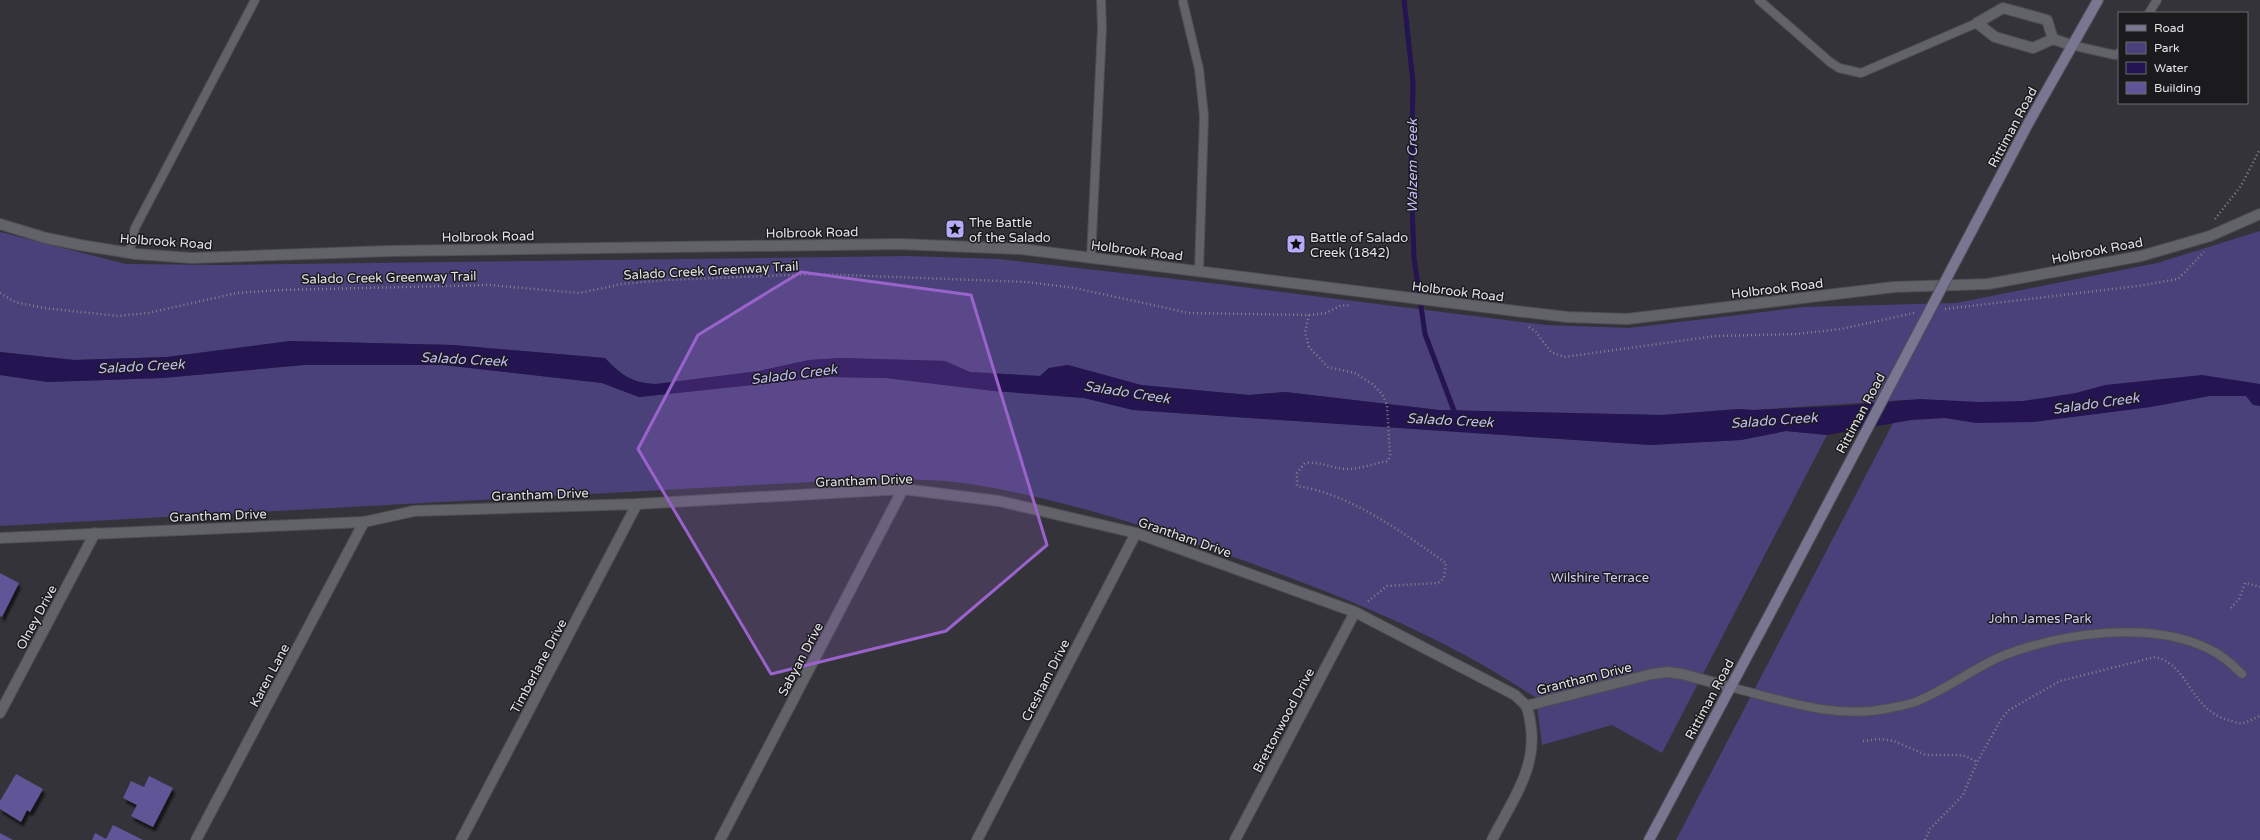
<svg xmlns="http://www.w3.org/2000/svg" width="2260" height="840" viewBox="0 0 2260 840" font-family="'Varela Round',sans-serif">
  <defs>
    <filter id="shadow"><feDropShadow dx="2.5" dy="4.5" stdDeviation="1" flood-color="#0009"/></filter>
  </defs>
  <rect width="100%" height="100%" fill="#333339"/>
  <path fill="#4a417a" d="M2260 231V840H1676L1905 400 1753 410 1739 409 1662 415 1439 410 1285 392 1249 395 1141 385 1068 365 1049 368 1040 376 970 372 945 361 841 358 809 360 759 371 656 384C632 383 622 375 605 358L453 345 290 341 167 357 74 360 0 352V232L126 264 223 265 908 256 999 259 1219 284 1546 325 1629 328 1804 307 1956 303 2157 263Z
    M304 365H443L602 383 639 397 828 377 886 378 994 391 1084 398 1133 410 1650 445 1741 440 1786 431 1827 435 1662 753 1612 725 1542 745 1536 698C1451 640 1352 600 1256 565 1164 532 1066 499 970 484 936 479 901 479 867 479L0 526V375L48 382 162 378Z"/>
  <path fill="#241451" d="M290 341 453 345 605 358C622 376 632 383 656 384L759 371 809 360 841 358 945 361 970 372 1040 376 1049 368 1068 365 1141 385 1249 395 1285 392 1439 410 1662 415 1739 409 1753 410 1840 406 1919 399 1980 402 2023 401 2076 393 2105 385 2202 375 2260 384V406L2253 405 2246 396H2210L2151 407 2034 422 1976 423 1945 418 1911 420 1827 435 1786 431 1741 440 1650 445 1133 410 1084 398 994 391 886 378 828 377 639 397 602 383 443 365H304L162 378 48 382 0 375V352L74 360 167 357Z"/>
  <g fill="none" stroke-linecap="round" stroke-linejoin="round">
    <path stroke="#241451" stroke-width="5" d="M1404 0 1413 82 1411 177 1414 258 1425 334 1456 416"/>
  </g>
  <path fill="#5f5497" filter="url(#shadow)" d="M0 573 19 583 2 617 0 616Z
    M16 774 43 789 30 812 27 810 21 822 0 809V801Z
    M149 776 173 788 153 827 131 816 137 805 123 798 131 781 144 787Z
    M113 825 143 840H92L95 833 106 839Z
    M0 833 13 840H0Z"/>
  <g fill="none" stroke-linecap="round" stroke-linejoin="round">
    <defs>
      <path id="service" d="M1759 0 1830 62 1839 68 1861 73 1977 23
        M1183 2 1199 69 1204 116 1199 271
        M2149 13 2157 0
        M2071 45 2115 55 2119 53
        M129 253 135 228 255 0
        M1091 258 1102 28 1101 0
        M1730 687C1782 700 1835 720 1890 708 1900 706 1913 704 1922 699 1950 687 1974 668 2002 656 2061 633 2150 620 2209 649 2222 655 2232 664 2242 674"/>
      <path id="minor" d="M2053 39 2047 20 2003 8 1977 23 1995 37 2033 48 2053 39 2071 45
        M0 538 364 522 414 511 637 504 903 489 999 501 1136 533 1355 612 1515 695C1518 698 1523 702 1526 706 1529 711 1530 720 1531 727 1537 769 1510 804 1492 840
        M1526 706 1652 674 1668 672 1682 674 1730 687
        M0 713 95 533
        M196 840 364 522
        M461 840 637 504
        M720 840 903 489
        M977 840 1136 533
        M1235 840 1355 612"/>
      <path id="tertiary" d="M0 224 46 238 80 245 136 254 192 258 389 251 899 244 1021 249 1524 312 1568 317 1627 319 1894 287 1988 284 2141 256 2210 236 2260 214"/>
      <path id="secondary" d="M2029 122 2098 0
        M1649 840 1775 604"/>
    </defs>
    <use href="#service" stroke="#4f4e54" stroke-width="10"/>
    <use href="#minor" stroke="#4f4e54" stroke-width="12"/>
    <use href="#tertiary" stroke="#4f4e54" stroke-width="12"/>
    <use href="#secondary" stroke="#4f4e54" stroke-width="12"/>
    <path stroke="#848489" stroke-width="2.5" stroke-dasharray="1 3" stroke-linecap="butt" d="M2215 219 2241 186 2260 149
      M0 293 15 302 44 308 118 316 148 313 237 293 280 290 490 285 579 293 622 284 665 280 817 274 1027 282 1075 288 1189 313 1309 315 1326 313 1340 306 1351 305
      M1945 309 2138 286 2178 279 2204 252
      M1309 315 1305 332 1309 347 1328 367 1355 373 1372 384 1382 394 1387 405 1390 455 1388 461C1374 463 1359 470 1345 469 1330 468 1321 461 1305 463L1297 473V486C1351 494 1403 533 1446 563L1444 578 1438 583 1387 586 1366 603
      M1529 327 1536 332 1551 352 1564 357 1716 336 1797 334 1841 329 1914 313
      M2231 608 2239 599 2245 583 2260 587
      M1863 741 1880 739 1894 741 1926 755H1957L1966 756 1977 762
      M1925 840 1930 829 1963 795 1977 762 2002 718 2009 710 2060 681 2155 657C2190 665 2189 709 2228 720 2232 721 2238 724 2243 723 2249 722 2254 718 2260 716"/>
    <use href="#service" stroke="#626269" stroke-width="8"/>
    <use href="#minor" stroke="#626269" stroke-width="10"/>
    <use href="#tertiary" stroke="#626269" stroke-width="10"/>
    <use href="#secondary" stroke="#797692" stroke-width="10"/>
    <defs>
      <path id="secondary-bridge" d="M1775 604 2029 122"/>
    </defs>
    <use href="#secondary-bridge" stroke="#4f4e54" stroke-width="12" stroke-linecap="butt"/>
    <use href="#secondary-bridge" stroke="#797692" stroke-width="10"/>
  </g>
  <path fill="#9a63cb" fill-opacity="0.2" stroke="#9a63cb" stroke-width="3" stroke-linejoin="round" d="M801 272 971 295 1047 545 946 631 771 674 638 449 698 335Z"/>
  <defs>
    <symbol id="sight-square" viewBox="-11 -11 22 22"><rect x="-9" y="-9" width="18" height="18" rx="4" fill="#b5acf8" stroke="#1b1b1e"/><path d="M0-6L1.8-2.2L6-1.7L2.9 1.2L3.7 5.4L0 3.3L-3.7 5.4L-2.9 1.2L-6-1.7L-1.8-2.2Z" fill="#111"/></symbol>
  </defs>
  <g fill-rule="evenodd">
    <use href="#sight-square" x="944" y="218" width="22" height="22"/>
    <use href="#sight-square" x="1285" y="233" width="22" height="22"/>
  </g>
  <g text-anchor="middle" stroke-width="3" stroke-linejoin="round" paint-order="stroke">
    <g font-size="13" fill="#e3e3e7" stroke="#1b1b1e">
      <text transform="translate(2012 127) rotate(-62)" y="5">Rittiman Road</text>
      <text transform="translate(812 232) rotate(-1)" y="5">Holbrook Road</text>
      <text transform="translate(488 236) rotate(-1)" y="5">Holbrook Road</text>
      <text transform="translate(166 241) rotate(4)" y="5">Holbrook Road</text>
      <text transform="translate(1137 250) rotate(7)" y="5">Holbrook Road</text>
      <text transform="translate(2097 250) rotate(-11)" y="5">Holbrook Road</text>
      <text transform="translate(711 270) rotate(-3)" y="5">Salado Creek Greenway Trail</text>
      <text transform="translate(389 277) rotate(-1)" y="5">Salado Creek Greenway Trail</text>
      <text transform="translate(1777 288) rotate(-7)" y="5">Holbrook Road</text>
      <text transform="translate(1458 291) rotate(7)" y="5">Holbrook Road</text>
      <text transform="translate(1860 413) rotate(-62)" y="5">Rittiman Road</text>
      <text transform="translate(864 480) rotate(-2)" y="5">Grantham Drive</text>
      <text transform="translate(540 494) rotate(-2)" y="5">Grantham Drive</text>
      <text transform="translate(218 515) rotate(-2)" y="5">Grantham Drive</text>
      <text transform="translate(1185 537) rotate(19)" y="5">Grantham Drive</text>
      <text transform="translate(36 617) rotate(-62)" y="5">Olney Drive</text>
      <text transform="translate(800 659) rotate(-62)" y="5">Sabyan Drive</text>
      <text transform="translate(538 666) rotate(-62)" y="5">Timberlane Drive</text>
      <text transform="translate(269 675) rotate(-62)" y="5">Karen Lane</text>
      <text transform="translate(1584 678) rotate(-14)" y="5">Grantham Drive</text>
      <text transform="translate(1045 680) rotate(-63)" y="5">Cresham Drive</text>
      <text transform="translate(1709 699) rotate(-62)" y="5">Rittiman Road</text>
      <text transform="translate(1283 720) rotate(-62)" y="5">Brettonwood Drive</text>
    </g>
    <g font-size="13" fill="#e3e3e7" stroke="#1b1b1e" text-anchor="start">
      <text x="969" y="227">The Battle<tspan x="969" dy="15">of the Salado</tspan></text>
      <text x="1310" y="242">Battle of Salado<tspan x="1310" dy="15">Creek (1842)</tspan></text>
    </g>
    <g font-size="13" fill="#cfcbf3" stroke="#1b1b1e">
      <text x="1600" y="582">Wilshire Terrace</text>
      <text x="2040" y="623">John James Park</text>
    </g>
    <g font-size="14" font-style="italic" fill="#c2bbf6" stroke="#1b1b1e">
      <text transform="translate(1412 166) rotate(-90)" y="5">Walzem Creek</text>
      <text transform="translate(464 359) rotate(3)" y="5">Salado Creek</text>
      <text transform="translate(141 366) rotate(-3)" y="5">Salado Creek</text>
      <text transform="translate(794 374) rotate(-7)" y="5">Salado Creek</text>
      <text transform="translate(1127 392) rotate(9)" y="5">Salado Creek</text>
      <text transform="translate(2096 403) rotate(-8)" y="5">Salado Creek</text>
      <text transform="translate(1450 420) rotate(3)" y="5">Salado Creek</text>
      <text transform="translate(1774 420) rotate(-4)" y="5">Salado Creek</text>
    </g>
  </g>
  <rect x="2118" y="12" width="130" height="92" fill="#1b1b1e" stroke="#6b6b6e"/>
  <rect x="2126" y="25" width="20" height="6" fill="#797692" stroke="#6b6b6e"/>
  <text x="2154" y="32" font-size="12" fill="#e3e3e7">Road</text>
  <rect x="2126" y="42" width="20" height="12" fill="#4a417a" stroke="#6b6b6e"/>
  <text x="2154" y="52" font-size="12" fill="#e3e3e7">Park</text>
  <rect x="2126" y="62" width="20" height="12" fill="#241451" stroke="#6b6b6e"/>
  <text x="2154" y="72" font-size="12" fill="#e3e3e7">Water</text>
  <rect x="2126" y="82" width="20" height="12" fill="#5f5497" stroke="#6b6b6e"/>
  <text x="2154" y="92" font-size="12" fill="#e3e3e7">Building</text>
</svg>
